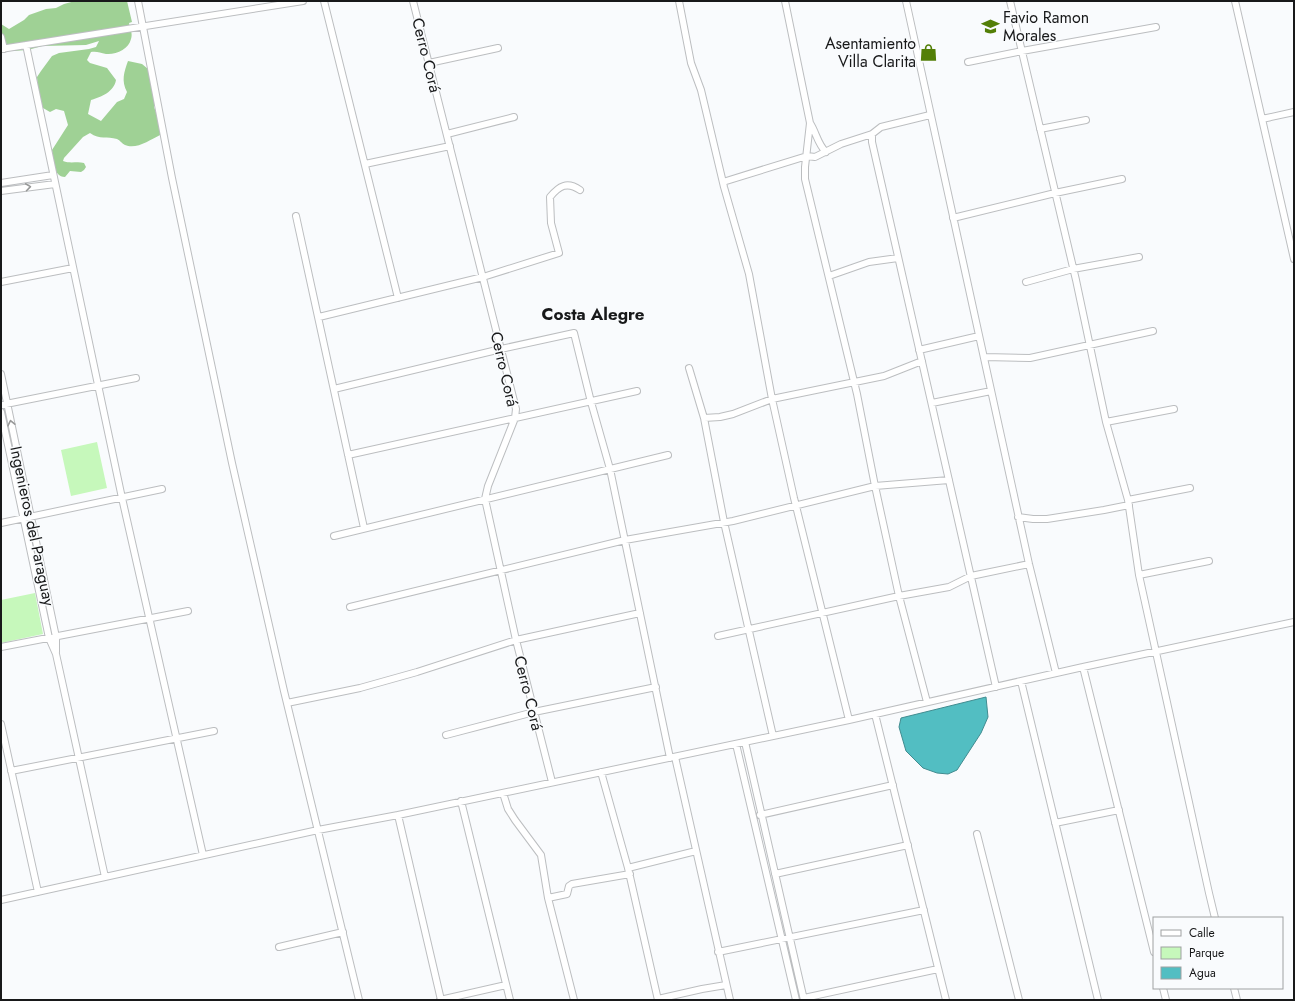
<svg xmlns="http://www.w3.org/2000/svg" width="1295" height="1001" viewBox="0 0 1295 1001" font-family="Jost,sans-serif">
  <rect width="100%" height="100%" fill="#f9fbfd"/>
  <path fill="#c6f8bb" d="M97 442 107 488 71 496 61 450Z
    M35 593 43 634 1 643V600Z"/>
  <path fill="#9fd195" d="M75 1H127L132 22 129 23C130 28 133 34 131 39 129 49 116 55 106 54 100 53 97 51 91 52L87 60 90 63 107 68 116 80C114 92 101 97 91 100L88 114 101 121 117 102 124 99 127 92C121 81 124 72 128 61L142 64 148 69 154 99V107L162 128 160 135C150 140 136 150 125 145 122 144 120 140 117 139 107 136 100 140 90 133L83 137 64 158 63 161C71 164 77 161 84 163L86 167 84 170 81 172 70 171 65 177C53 177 53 159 52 150L68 125 64 111 56 109 50 112 43 108 38 92 37 77 41 71 52 56 59 53 89 49 96 47 99 41 86 45 42 46 28 50 12 51 7 47 1 52V24L9 29 24 20 29 15 46 9 56 8 64 4Z"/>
  <path fill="#52bec2" stroke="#418c90" d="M986 697 988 717 981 733 957 770 948 774 937 773 923 768 906 751 899 727 901 718Z"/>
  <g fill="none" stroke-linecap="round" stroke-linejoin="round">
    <defs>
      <path id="street" d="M138 1 172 178 232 463 284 691 359 1000
        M324 1 398 298
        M413 1 516 409 515 418 488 486 485 499 516 640 552 782
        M679 1 691 63 701 90 724 187 749 274 772 399 794 498 849 720
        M785 1 810 123 805 167V179L857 394 875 486 899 596 927 702
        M906 1 1029 564 1056 673
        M1010 1 1076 280 1106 422 1128 500 1139 575 1209 893 1215 918
        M1235 1 1294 259
        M1 37 4 49
        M26 45 122 498 203 855
        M1 49 303 1
        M968 62 1022 51 1156 27
        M429 63 498 48
        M1262 119 1294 112
        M810 123C816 132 818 145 826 152
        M1040 129 1086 120
        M447 134 514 117
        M872 134V142L996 687
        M365 164 450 146
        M723 182 807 156 815 157 841 144 872 134 881 127 930 115
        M1 183 53 175
        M1 191 55 184
        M296 216 364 528
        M953 218 1055 193 1122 179
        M829 276 869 262 898 258
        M1 282 73 268
        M1026 282 1073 269 1139 257
        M319 317 483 277 559 253 551 223 550 197C559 186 567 181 580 190
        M919 350 979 336
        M984 357 1030 358 1153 331
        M689 368 704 418 724 522 773 736
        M1 374 56 637V652
        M334 389 501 349 574 333 591 402 610 469 670 758
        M932 403 991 391
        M1 405 136 378
        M1 412 49 638 56 654 105 877
        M704 418 720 417 733 414 772 399 884 376 922 361
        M1106 422 1174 409
        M348 455 637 391
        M1128 500 1190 488
        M1018 517 1033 519H1047L1104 510 1129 505
        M1 523 162 489
        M334 536 668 455
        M1139 575 1209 561
        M350 607 625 540 733 521 875 486 949 480
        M718 636 899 596 949 587 971 576 1029 564
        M1 647 188 611
        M1083 667 1154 952
        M1021 681 1098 1000
        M287 703 360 688 417 672 516 640 640 613
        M875 714 946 1000
        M1 724 38 892
        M446 735 534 712 656 687
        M745 742 804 1000
        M736 744 796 1000
        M675 757 730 1000
        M11 771 214 731
        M601 772 628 868 658 1000
        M503 793 508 809 515 820 541 855 548 898 574 1000
        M461 801 510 1000
        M398 815 441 1000
        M760 815 893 785
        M1055 823 1119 810
        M977 834 1019 1000
        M628 868 696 851
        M775 874 908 845
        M548 898 567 894 569 886 572 884 630 874
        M1 900 318 830 398 815 849 720 1083 667 1294 622
        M279 947 343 932
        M718 952 924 910
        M1163 988 1166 1000
        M1234 988 1237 1000
        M804 998 938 969
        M658 999 702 989 726 985
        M440 1000 506 985"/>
    </defs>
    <use href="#street" stroke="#bcbec0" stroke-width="8"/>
    <use href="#street" stroke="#fff" stroke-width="6"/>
  </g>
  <defs><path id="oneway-chevron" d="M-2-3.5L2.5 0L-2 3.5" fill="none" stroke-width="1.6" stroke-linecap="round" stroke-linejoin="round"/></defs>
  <g stroke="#979898">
    <use href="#oneway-chevron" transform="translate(28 187) rotate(-8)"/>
    <use href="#oneway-chevron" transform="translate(11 423) rotate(-102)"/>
  </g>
  <defs>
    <symbol id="school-bare" viewBox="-9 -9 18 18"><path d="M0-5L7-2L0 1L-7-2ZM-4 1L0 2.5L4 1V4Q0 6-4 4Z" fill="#537f07" stroke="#f9fbfd" stroke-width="2.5" paint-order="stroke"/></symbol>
    <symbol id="shop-bare" viewBox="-9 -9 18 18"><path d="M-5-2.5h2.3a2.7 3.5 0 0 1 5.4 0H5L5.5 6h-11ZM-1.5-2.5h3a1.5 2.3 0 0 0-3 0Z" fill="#537f07" stroke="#f9fbfd" stroke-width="2.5" paint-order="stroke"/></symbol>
  </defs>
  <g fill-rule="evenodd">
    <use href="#school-bare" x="978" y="14" width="25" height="25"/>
    <use href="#shop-bare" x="916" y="40" width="25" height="25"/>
  </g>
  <g text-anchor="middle" stroke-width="3" stroke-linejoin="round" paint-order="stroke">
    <g font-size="16" fill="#18191a" stroke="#f9fbfd" text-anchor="start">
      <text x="1003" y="23">Favio Ramon<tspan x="1003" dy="18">Morales</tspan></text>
      <text x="916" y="49" text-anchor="end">Asentamiento<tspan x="916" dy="18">Villa Clarita</tspan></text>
    </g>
    <g font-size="16" fill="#18191a" stroke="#f9fbfd">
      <text transform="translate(427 55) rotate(76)" y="6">Cerro Corá</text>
      <text transform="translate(505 369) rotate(77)" y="6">Cerro Corá</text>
      <text transform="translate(33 526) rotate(78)" y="6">Ingenieros del Paraguay</text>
      <text transform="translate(529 693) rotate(76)" y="6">Cerro Corá</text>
    </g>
    <g font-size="17" font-weight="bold" fill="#18191a" stroke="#f9fbfd">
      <text x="593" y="320">Costa Alegre</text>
    </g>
  </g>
  <rect width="1295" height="1001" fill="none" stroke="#18191a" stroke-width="4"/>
  <rect x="1153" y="917" width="130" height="72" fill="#f9fbfd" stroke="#9fa1a2"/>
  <rect x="1161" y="930" width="20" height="6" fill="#ffffff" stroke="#9fa1a2"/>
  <text x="1189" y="937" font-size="12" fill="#18191a">Calle</text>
  <rect x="1161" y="947" width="20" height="12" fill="#c6f8bb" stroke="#9fa1a2"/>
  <text x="1189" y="957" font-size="12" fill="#18191a">Parque</text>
  <rect x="1161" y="967" width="20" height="12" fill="#52bec2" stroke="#9fa1a2"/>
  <text x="1189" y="977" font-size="12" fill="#18191a">Agua</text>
</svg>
